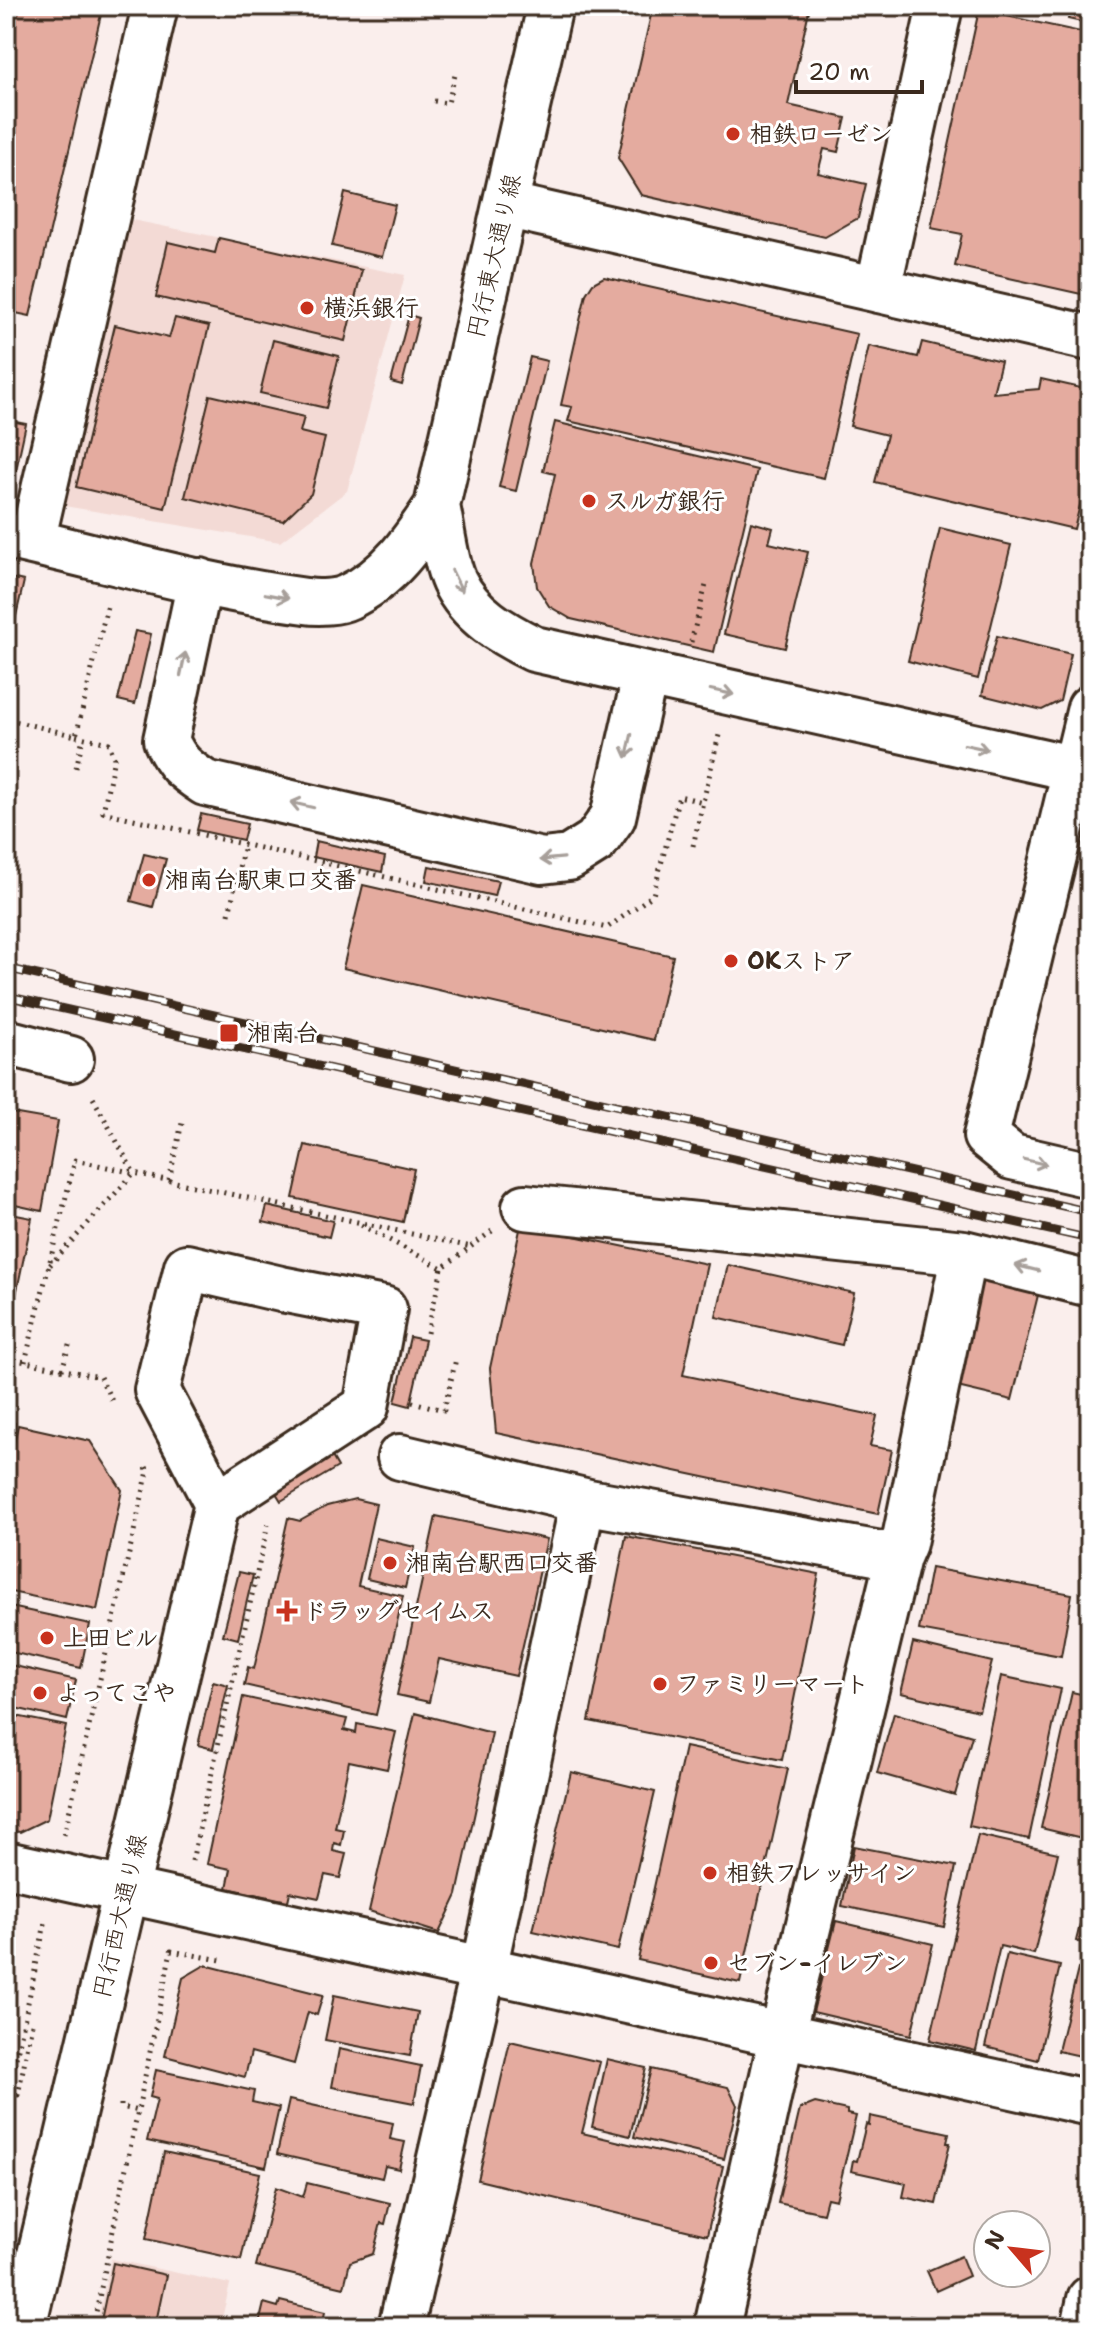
<svg xmlns="http://www.w3.org/2000/svg" width="1096" height="2333" viewBox="0 0 1096 2333" font-family="'Shantell Sans','Klee One',sans-serif">
  <rect width="100%" height="100%" fill="#faeeec"/>
  <filter id="ink" filterUnits="userSpaceOnUse"><feTurbulence type="fractalNoise" baseFrequency=".0125" numOctaves="2"/><feDisplacementMap in="SourceGraphic" scale="16" xChannelSelector="R" yChannelSelector="G"/><feConvolveMatrix kernelMatrix="1 2 1 2 8 2 1 2 1" color-interpolation-filters="sRGB"/></filter>
  <g filter="url(#ink)">
    <path fill="#f3dad5" d="M117 217 405 275 347 491 280 542 58 505Z
      M111 2259 230 2284 220 2327H96Z"/>
    <path fill="#e4ab9f" stroke="#3b2a1e" stroke-width="2" d="M6 6H103L30 316 6 311Z
      M653 6H810L788 105 846 118 838 152 824 149 818 173 866 184 858 218 825 237 641 195 618 158Z
      M1071 6H1090V24L1068 19Z
      M979 10 1090 34V296L955 266 962 234 931 228Z
      M345 193 395 205 382 257 332 246Z
      M219 238 362 270 345 341 156 297 168 242 215 253Z
      M604 277 857 334 824 478 568 421 572 407 561 405 586 294 593 283Z
      M409 315 419 318 402 385 391 382Z
      M175 318 209 326 165 508 76 487 115 325 169 338Z
      M273 340 339 356 326 408 260 393Z
      M922 342 1001 361 993 393 1039 389 1041 379 1090 390V465L1074 529 875 482 887 435 850 426 869 346 918 357Z
      M530 357 547 361 516 491 499 487Z
      M210 395 304 417 300 432 325 438 311 494 283 521 185 497Z
      M6 420 26 424 16 470 6 468Z
      M555 422 757 470 714 652 571 619 549 606 537 587 534 563 555 474 543 471Z
      M751 522 773 528 769 543 808 552 785 648 724 634Z
      M940 528 1011 545 978 679 908 661Z
      M6 577 24 581 6 660Z
      M135 631 151 634 135 704 118 700Z
      M997 636 1071 654 1060 701 1042 710 982 695Z
      M201 814 247 824 243 840 197 830Z
      M316 841 385 857 382 872 313 857Z
      M144 854 166 859 153 907 131 901Z
      M429 866 498 881 494 896 426 881Z
      M363 885 673 956 654 1040 343 968Z
      M6 1112 58 1121 42 1211 6 1203Z
      M305 1145 414 1169 403 1222 293 1198Z
      M267 1206 333 1221 329 1237 263 1222Z
      M6 1213 32 1218 10 1324H6Z
      M521 1225 707 1264 683 1375 877 1416 870 1446 892 1450 878 1514 496 1433 490 1368Z
      M728 1265 854 1293 842 1345 716 1317Z
      M983 1268 1041 1283 1012 1400 953 1386Z
      M410 1337 425 1340 410 1406 395 1402Z
      M6 1421 15 1423 6 1466Z
      M18 1425 90 1441 122 1490 97 1610 6 1591V1479Z
      M330 1453 338 1467 281 1501 273 1488Z
      M355 1499 376 1504 358 1586 403 1596 376 1715 244 1685 248 1667 254 1669 288 1518 300 1521 327 1506Z
      M436 1516 547 1539 516 1676 439 1659 429 1702 397 1695Z
      M626 1536 819 1574 782 1760 589 1721Z
      M376 1538 415 1547 405 1588 367 1579Z
      M931 1568 1072 1594 1061 1656 919 1630Z
      M239 1572 253 1575 238 1639 223 1635Z
      M6 1606 90 1624 81 1668 6 1651Z
      M913 1643 992 1662 979 1711 901 1693Z
      M6 1664 76 1680 67 1720 6 1706Z
      M1001 1676 1061 1689 1029 1839 969 1826Z
      M213 1681 228 1685 213 1749 198 1745Z
      M1072 1692 1090 1696V1822L1086 1839 1041 1828Z
      M243 1697 347 1719 344 1730 356 1733 357 1724 396 1732 387 1769 349 1761 335 1828 344 1830 341 1845 334 1843 333 1851 346 1854 340 1878 325 1875 319 1898 290 1892 288 1901 227 1888 231 1869 207 1864Z
      M415 1713 492 1733 457 1895 439 1933 369 1911Z
      M894 1713 972 1736 955 1795 877 1773Z
      M6 1714 66 1726 47 1819 20 1832 6 1830Z
      M685 1747 788 1769 740 1983 638 1960Z
      M571 1772 655 1792 618 1950 533 1931Z
      M978 1835 1058 1853 1034 1954 1000 1946 976 2051 930 2040Z
      M854 1846 956 1866 944 1927 842 1906Z
      M1090 1884V1945L1076 1941Z
      M836 1921 933 1944 911 2035 813 2012Z
      M1007 1954 1060 1966 1038 2060 985 2047Z
      M205 1965 323 1995 317 2015 308 2012 294 2064 251 2052 245 2077 165 2056 183 1978Z
      M1078 1969 1090 1972V2058L1058 2051Z
      M334 1995 418 2012 410 2056 325 2040Z
      M510 2041 600 2062 582 2133 723 2166 707 2235 478 2180Z
      M339 2049 421 2066 414 2103 332 2087Z
      M607 2059 646 2068 630 2136 592 2127Z
      M651 2069 728 2087 737 2105 724 2159 634 2137Z
      M156 2070 254 2091 252 2102 279 2108 266 2167 147 2141 157 2099 150 2097Z
      M289 2100 393 2123 390 2139 405 2142 399 2169 385 2166 382 2178 277 2154Z
      M815 2103 847 2110V2114L856 2116 836 2200 827 2198 823 2213 778 2203 800 2109Z
      M870 2116 949 2133 947 2143H950L936 2204 903 2197 906 2183 851 2171 853 2160 857 2161 866 2124 869 2125Z
      M164 2152 260 2173 241 2260 146 2239Z
      M307 2183 390 2203 385 2224 381 2223 373 2254 350 2262 344 2287 256 2266 276 2187 303 2197Z
      M961 2256 969 2276 936 2291 927 2271Z
      M113 2263 166 2275 155 2327 100 2325Z
      M280 2301 325 2312 322 2327H252L253 2323 259 2324 264 2303 278 2307Z
      M910 2316 961 2325V2327H908Z"/>
    <g fill="none" stroke-linecap="round" stroke-linejoin="round">
      <defs>
        <path id="minor" d="M505 205 1090 338
          M878 290 940 6
          M437 506C442 528 445 561 454 581 470 615 502 633 534 649L1076 769
          M6 536C105 558 205 588 306 601 318 603 338 602 348 597 389 578 413 542 437 506L550 6
          M32 542 155 6
          M200 581 166 740C176 763 184 769 205 783L542 861 569 858 596 841 613 817 645 676
          M1090 708 986 1136 1012 1157 1090 1175
          M6 1042 71 1059
          M525 1207 964 1253 1090 1284
          M187 1267 281 1289 384 1309 366 1407 217 1504 157 1390Z
          M400 1457 597 1504
          M6 1864 1090 2103
          M23 2327 217 1504
          M401 2327 489 1946 583 1501 898 1557
          M717 2327 782 2035 898 1557 904 1543 964 1253
          M1084 2327 1090 2299"/>
      </defs>
      <use href="#minor" stroke="#3b2a1e" stroke-width="50"/>
      <path stroke="#3b2a1e" stroke-width="5" stroke-dasharray="2 6" stroke-linecap="butt" d="M434 101 448 103 456 71
        M691 642 706 585
        M76 736 109 743 114 758 103 812 607 928 653 895 679 796 703 802 719 735
        M6 737 10 720 76 736 108 603
        M76 768 83 738
        M693 846 703 802
        M229 914 244 845
        M169 1180 182 1123
        M361 1225 442 1268 492 1231
        M50 1265 134 1173 91 1094
        M427 1333 442 1268
        M6 1358 100 1377 114 1405
        M25 1362 75 1160 471 1247
        M62 1370 70 1342
        M412 1402 444 1410 456 1359
        M64 1835 148 1471 146 1467
        M192 1861 268 1524
        M9 2094 18 2095 32 2024
        M121 2104V2107L139 2111
        M6 2105 46 1919
        M93 2327 171 1951 221 1960"/>
      <use href="#minor" stroke="#fff" stroke-width="44"/>
      <defs>
        <path id="rail" d="M6 968 1090 1212
          M6 996 1090 1239"/>
      </defs>
      <use href="#rail" stroke="#3b2a1e" stroke-width="9"/>
      <use href="#rail" stroke="#fff" stroke-width="6" stroke-dasharray="18" stroke-linecap="butt"/>
    </g>
    <defs><path id="oneway-shaft" d="M-6 0H5M1.5-3L5.5 0L1.5 3" fill="none" stroke-width="1.6" stroke-linecap="round" stroke-linejoin="round" transform="scale(2)"/></defs>
    <g stroke="#a79f9a">
      <use href="#oneway-shaft" transform="translate(457 581) rotate(64)"/>
      <use href="#oneway-shaft" transform="translate(277 596) rotate(11)"/>
      <use href="#oneway-shaft" transform="translate(183 664) rotate(-78)"/>
      <use href="#oneway-shaft" transform="translate(722 692) rotate(12)"/>
      <use href="#oneway-shaft" transform="translate(629 746) rotate(103)"/>
      <use href="#oneway-shaft" transform="translate(976 747) rotate(12)"/>
      <use href="#oneway-shaft" transform="translate(302 805) rotate(-167)"/>
      <use href="#oneway-shaft" transform="translate(552 859) rotate(175)"/>
      <use href="#oneway-shaft" transform="translate(1035 1162) rotate(13)"/>
      <use href="#oneway-shaft" transform="translate(1027 1268) rotate(-166)"/>
    </g>
  </g>
  <g fill="#c8321e" stroke="#fff" stroke-width="3">
    <circle cx="733" cy="134" r="8"/>
    <circle cx="307" cy="308" r="8"/>
    <circle cx="589" cy="501" r="8"/>
    <circle cx="149" cy="880" r="8"/>
    <circle cx="731" cy="961" r="8"/>
    <rect x="219" y="1023" width="20" height="20" rx="4"/>
    <circle cx="390" cy="1563" r="8"/>
    <path d="M283 1599h8v8h8v8h-8v8h-8v-8h-8v-8h8z"/>
    <circle cx="47" cy="1638" r="8"/>
    <circle cx="660" cy="1684" r="8"/>
    <circle cx="40" cy="1693" r="8"/>
    <circle cx="710" cy="1873" r="8"/>
    <circle cx="711" cy="1963" r="8"/>
  </g>
  <g text-anchor="middle" stroke-width="6" stroke-linejoin="round" paint-order="stroke">
    <g font-size="24" font-weight="bold" fill="#3b2a1e" stroke="#fff" text-anchor="start">
      <text x="749" y="142">相鉄ローゼン</text>
      <text x="323" y="316">横浜銀行</text>
      <text x="605" y="509">スルガ銀行</text>
      <text x="165" y="888">湘南台駅東口交番</text>
      <text x="747" y="969">OKストア</text>
      <text x="247" y="1041">湘南台</text>
      <text x="406" y="1571">湘南台駅西口交番</text>
      <text x="303" y="1619">ドラッグセイムス</text>
      <text x="63" y="1646">上田ビル</text>
      <text x="676" y="1692">ファミリーマート</text>
      <text x="56" y="1701">よってこや</text>
      <text x="726" y="1881">相鉄フレッサイン</text>
      <text x="727" y="1971">セブン-イレブン</text>
    </g>
    <g font-size="24" fill="#3b2a1e" stroke="#fff">
      <text transform="translate(494 256) rotate(-77)" y="8">円行東大通り線</text>
      <text transform="translate(120 1916) rotate(-77)" y="8">円行西大通り線</text>
    </g>
  </g>
  <rect width="1096" height="2333" fill="none" stroke="#fff" stroke-width="32"/>
  <rect x="16" y="16" width="1064" height="2301" fill="none" stroke="#3b2a1e" stroke-width="3" filter="url(#ink)"/>
  <g transform="translate(1012 2249) rotate(298)"><circle r="38" fill="#ffffff" stroke="#b1aaa5" stroke-width="2"/>
  <path d="M0-6L14 30L0 20L-14 30Z" fill="#c8321e"/>
  <text y="-12" font-size="22" font-weight="bold" text-anchor="middle" fill="#3b2a1e">N</text>
  </g>
  <path d="M796 80v12h126v-12" fill="none" stroke="#3b2a1e" stroke-width="4"/>
  <text x="808" y="80" font-size="24" fill="#3b2a1e" stroke="#ffffff" stroke-width="6" paint-order="stroke">20 m</text>
</svg>
